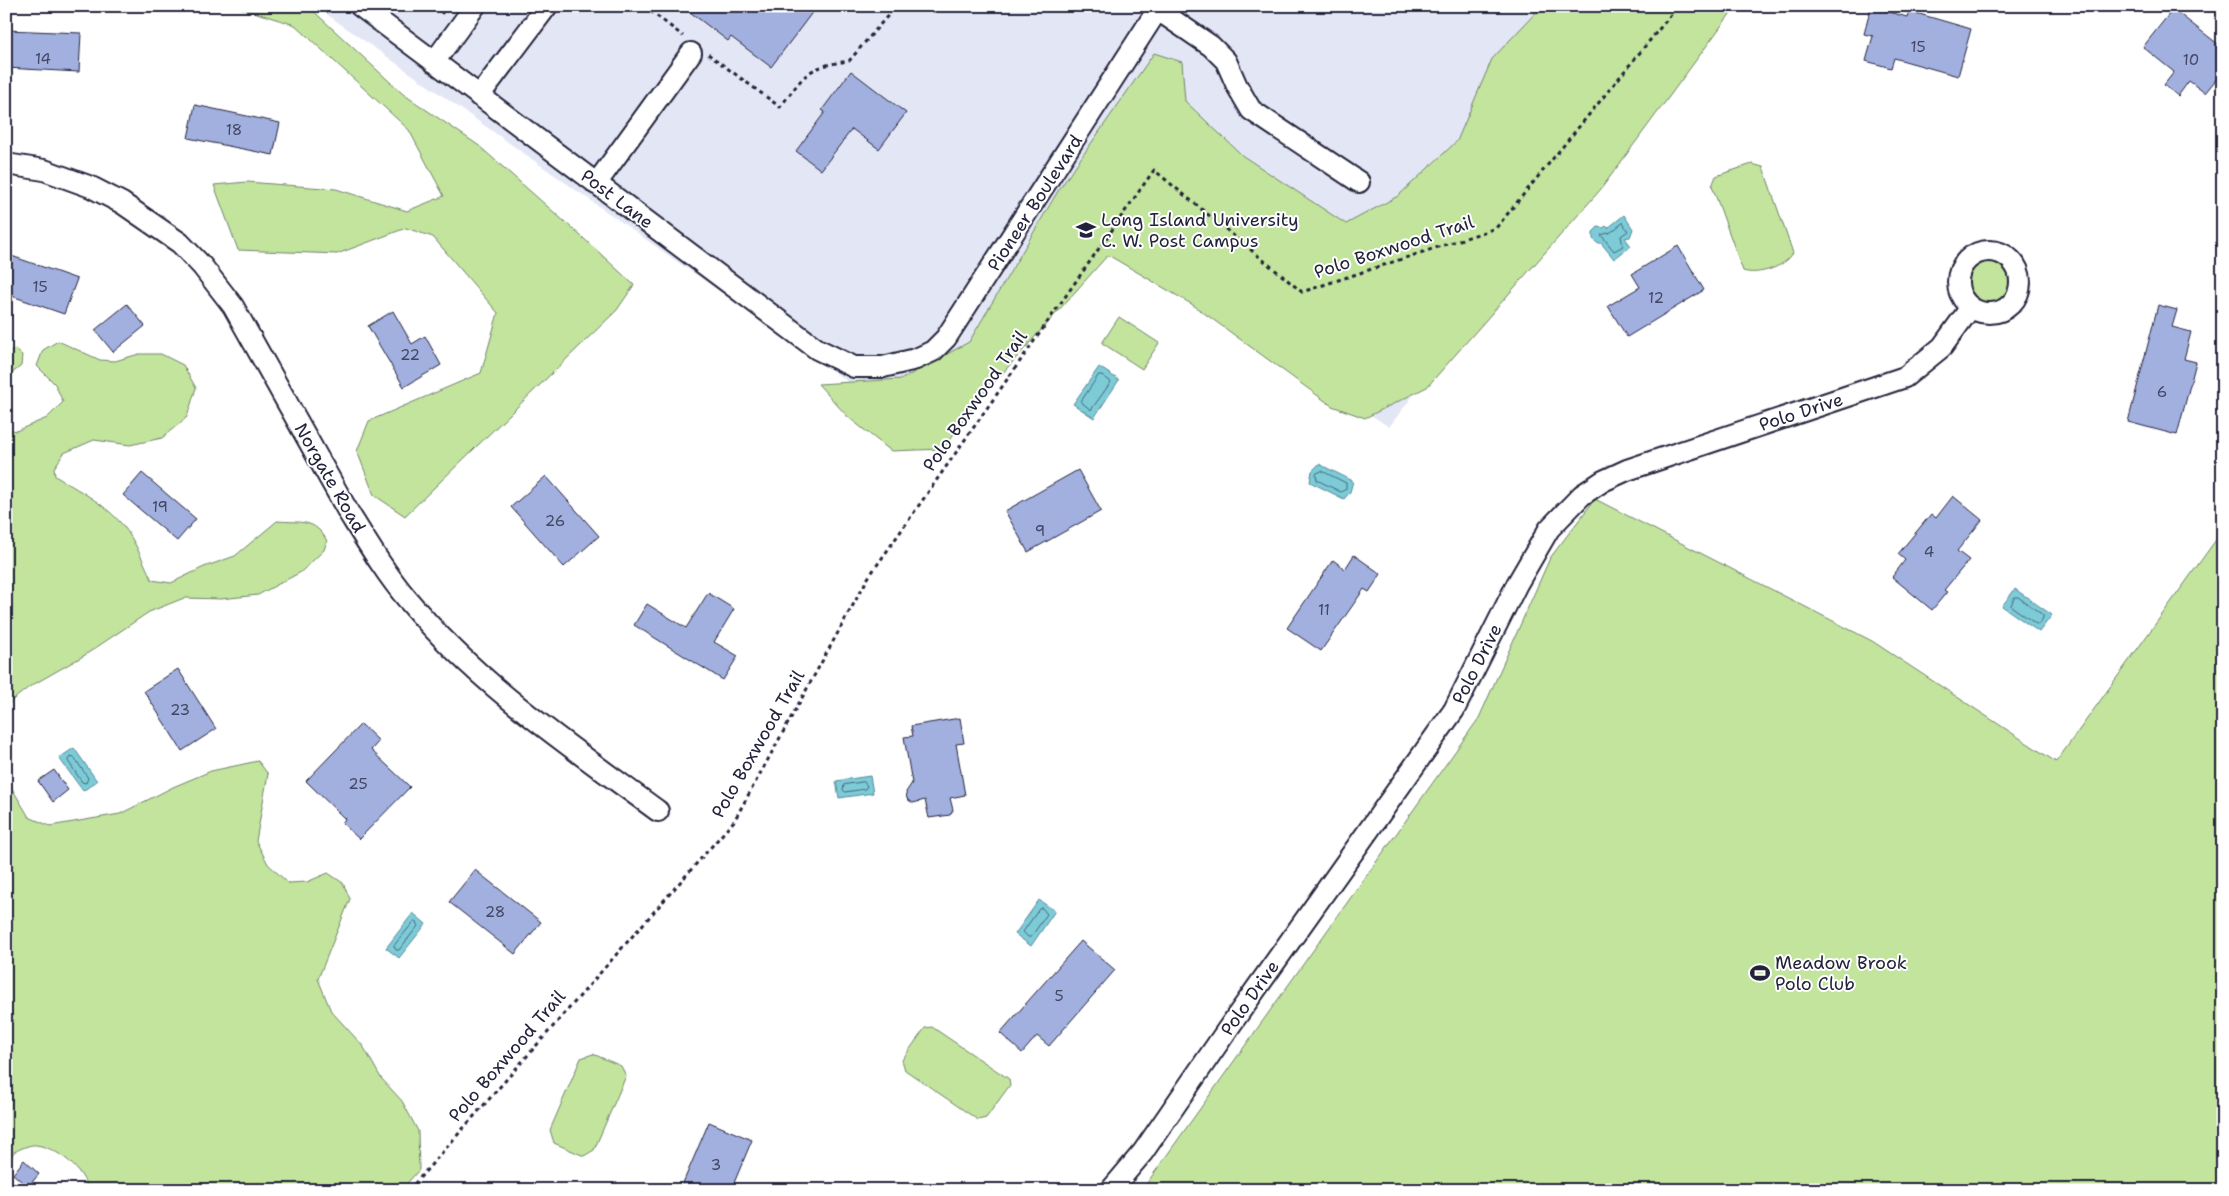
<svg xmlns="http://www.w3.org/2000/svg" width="2229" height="1196" viewBox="0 0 2229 1196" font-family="'Shantell Sans',sans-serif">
  <rect width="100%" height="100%" fill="#fff"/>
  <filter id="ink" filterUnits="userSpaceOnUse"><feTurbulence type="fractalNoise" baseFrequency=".02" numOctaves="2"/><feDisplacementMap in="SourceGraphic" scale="10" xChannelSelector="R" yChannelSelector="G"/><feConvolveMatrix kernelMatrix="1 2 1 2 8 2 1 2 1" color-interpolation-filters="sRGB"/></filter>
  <g filter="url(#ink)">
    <path fill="#e3e7f5" d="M315 6H1723L1542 227 1389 427 1098 233 943 449Z"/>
    <path fill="#c2e49d" stroke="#72836c" d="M234 6H308L403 94 478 145 591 245 634 285 617 310 405 516 374 495 357 451 369 421 481 373 498 313 433 237 406 228 337 254 238 250 214 185 247 182 336 189 407 211 444 196 409 130 295 25Z
      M1542 6H1736L1601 189 1427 387 1365 418 1332 406 1193 305 1108 255 976 403 943 449 891 451 848 417 818 384 902 379 969 342 1058 191 1154 53 1182 62 1185 101 1243 156 1346 224 1398 196 1457 141 1492 59Z
      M1752 164 1763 167 1793 253C1785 267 1758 276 1743 271L1712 186 1716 176Z
      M1962 282a27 27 0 1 1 54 0a27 27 0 1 1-54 0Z
      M1119 317 1159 343 1142 369 1102 343Z
      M58 341 100 360 115 361 139 354H161L183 365 196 388 187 417 162 438 130 445 94 440 64 453 54 468 55 476C83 493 114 508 131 537 139 550 145 566 152 580L171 583 204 567 235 556 277 521C300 523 315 518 327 541L324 550 301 572 258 595 221 599 184 598 149 612 85 655 29 687 10 702 6 740V428L16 431 47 418 63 402 55 384 37 366 43 350Z
      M15 349 22 355 21 366 6 378V352Z
      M1595 499 1872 641 2056 762 2223 530V1190H1142L1479 718 1550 558Z
      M6 745 10 785 29 817 50 826 120 814 173 787 211 771 258 761 268 774 256 841 268 864 288 883 307 882 328 873 343 883 350 899 318 979 331 1011 363 1046 381 1078 402 1101 418 1131 419 1170 401 1190H88C83 1169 58 1148 36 1145 30 1144 20 1149 14 1152L6 1165Z
      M932 1027 1009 1079 1010 1085 986 1118 978 1120 905 1070 902 1060 925 1028Z
      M593 1054 621 1066 626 1076 594 1150 584 1156 554 1143 550 1130 581 1058Z"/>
    <path fill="#7ccbd7" stroke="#588799" d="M1624 215 1633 229 1630 237 1625 238 1631 246 1614 259 1601 243H1597L1593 239V232L1598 227 1603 228 1606 226 1608 228Z
      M1099 367 1119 380 1094 418 1073 404Z
      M1319 464 1353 481 1350 492 1344 499 1310 482 1312 471Z
      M2015 589 2052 615 2039 632 2002 606Z
      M74 748 97 781 83 791 59 758Z
      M870 776 873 793 839 798 836 781Z
      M1039 900 1055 911 1031 946 1015 934Z
      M413 913 426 924 399 958 386 948Z"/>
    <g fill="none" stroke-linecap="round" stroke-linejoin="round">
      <path stroke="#466679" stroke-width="1" d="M1623 223 1628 231 1621 236 1623 246 1614 251 1601 235 1611 232Z
        M1099 375H1102L1111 382 1091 410 1081 402Z
        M1322 471 1346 483V489L1341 492 1317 480 1316 474Z
        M2015 597H2018L2043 615V618L2039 624H2036L2011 606Z
        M71 756 74 757 88 778 86 783 82 782 68 761Z
        M864 782 867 786 865 789 845 792 843 790 844 785Z
        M1042 908 1047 914 1031 937H1028L1023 932 1039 909Z
        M415 921 418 926 399 950H396L394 946Z"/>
    </g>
    <path fill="#a2b0df" stroke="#22223b" d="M682 6H817L771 67 731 37 728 41Z
      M1871 7 1907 17 1909 11 1971 29 1958 76 1894 58 1891 68 1866 61 1873 36 1864 34Z
      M2173 9 2223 48V71L2205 93 2189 81 2178 96 2164 85 2174 72 2143 47Z
      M7 30 81 33 79 72 6 68Z
      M851 71 906 113 879 149 852 129 821 170 796 151 825 112 822 110Z
      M195 105 280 123 273 155 188 138Z
      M1678 246 1704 290 1627 337 1608 306 1640 287 1632 274Z
      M6 254 77 279 64 314 6 294Z
      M127 304 145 326 113 352 95 330Z
      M2158 305 2177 310 2172 327 2191 332 2184 359 2196 362 2177 435 2128 422Z
      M393 311 412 344 425 336 441 365 404 387 368 326Z
      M1078 470 1101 511 1028 552 1005 511Z
      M142 473 196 519 177 541 123 495Z
      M546 476 599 536 564 567 511 507Z
      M1953 496 1982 520 1957 551 1969 560 1944 590 1947 592 1932 610 1892 577 1905 560 1898 554 1931 514 1936 518Z
      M1354 555 1381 574 1369 592 1364 589 1321 651 1287 628 1333 560 1345 569Z
      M708 593 734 609 714 642 738 656 723 680 634 625 647 604 686 628Z
      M178 669 216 729 182 751 144 691Z
      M960 718 964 743 956 744 965 795 950 798 953 810 950 815 929 818 925 800 913 803 907 799 906 792 912 783 904 737 913 736 911 726Z
      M361 724 379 741 371 750 410 787 359 839 342 823 345 819 306 781Z
      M54 770 68 790 53 802 38 781Z
      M475 870 541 922 515 954 449 902Z
      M1081 941 1115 970 1049 1046 1037 1036 1022 1053 1000 1033Z
      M709 1122 752 1140 731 1190H680Z
      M24 1160 39 1174 28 1187 13 1174Z"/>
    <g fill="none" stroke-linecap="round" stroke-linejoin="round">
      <defs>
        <path id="minor" d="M360 6 817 349 854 367H883L916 359 933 351 946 338 1160 6
          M1158 10 1211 46 1226 61 1237 86 1251 110 1359 182
          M434 62 475 6
          M479 96 547 6
          M6 164 44 170 91 187 122 203 180 243 202 266 233 306 350 515C368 544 386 574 408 600 477 684 571 747 658 811
          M596 184 691 53
          M1958 282a31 31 0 1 1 62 0a31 31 0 1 1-62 0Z
          M1111 1190 1143 1152 1234 1020 1454 710 1517 584 1549 529 1582 495 1603 481 1627 470 1905 377 1942 347 1971 307"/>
      </defs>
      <use href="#minor" stroke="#22223b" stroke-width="24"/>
      <path stroke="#22223b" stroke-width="3" stroke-dasharray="4 4" stroke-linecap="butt" d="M434 6 445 15
        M644 6 683 36
        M708 54 780 107C806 74 805 67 849 61L896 6
        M409 1190 734 821 868 578 1154 170 1302 292 1496 228 1678 6"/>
      <use href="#minor" stroke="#fff" stroke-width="20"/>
    </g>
  </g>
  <defs>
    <symbol id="university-bare" viewBox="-9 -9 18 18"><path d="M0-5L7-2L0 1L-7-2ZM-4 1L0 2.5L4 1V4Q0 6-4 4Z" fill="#22223b" stroke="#fff" stroke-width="2.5" paint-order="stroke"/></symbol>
    <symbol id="stadium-bare" viewBox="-9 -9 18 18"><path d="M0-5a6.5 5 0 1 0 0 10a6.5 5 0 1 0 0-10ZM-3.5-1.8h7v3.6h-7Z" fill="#22223b" stroke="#fff" stroke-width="2.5" paint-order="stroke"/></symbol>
  </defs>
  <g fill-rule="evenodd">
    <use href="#university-bare" x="1072" y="216" width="28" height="28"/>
    <use href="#stadium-bare" x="1746" y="959" width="28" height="28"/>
  </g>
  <g text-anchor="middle" stroke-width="4" stroke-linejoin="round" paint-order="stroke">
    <g font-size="15" fill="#424664">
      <text x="1918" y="52">15</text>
      <text x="43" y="64">14</text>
      <text x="2191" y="65">10</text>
      <text x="234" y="135">18</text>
      <text x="40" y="292">15</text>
      <text x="1656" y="303">12</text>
      <text x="410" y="360">22</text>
      <text x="2162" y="397">6</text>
      <text x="160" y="512">19</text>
      <text x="555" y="526">26</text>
      <text x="1040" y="536">9</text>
      <text x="1929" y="557">4</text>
      <text x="1324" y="615">11</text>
      <text x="180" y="715">23</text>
      <text x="358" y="789">25</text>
      <text x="495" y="917">28</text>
      <text x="1059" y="1001">5</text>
      <text x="716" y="1170">3</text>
    </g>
    <g font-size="18" fill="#22223b" stroke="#fff">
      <text transform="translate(617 199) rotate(37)" y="6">Post Lane</text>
      <text transform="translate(1035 203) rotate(-57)" y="6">Pioneer Boulevard</text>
      <text transform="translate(1394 247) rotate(-18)" y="6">Polo Boxwood Trail</text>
      <text transform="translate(975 401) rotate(-55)" y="6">Polo Boxwood Trail</text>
      <text transform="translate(1801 412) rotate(-18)" y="6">Polo Drive</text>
      <text transform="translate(330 478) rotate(60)" y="6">Norgate Road</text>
      <text transform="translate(1477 664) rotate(-63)" y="6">Polo Drive</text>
      <text transform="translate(758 744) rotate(-60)" y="6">Polo Boxwood Trail</text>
      <text transform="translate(1250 998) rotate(-55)" y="6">Polo Drive</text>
      <text transform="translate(507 1056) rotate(-49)" y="6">Polo Boxwood Trail</text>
    </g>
    <g font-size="18" fill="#22223b" stroke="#fff" text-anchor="start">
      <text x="1101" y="226">Long Island University<tspan x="1101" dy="21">C. W. Post Campus</tspan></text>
      <text x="1775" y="969">Meadow Brook<tspan x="1775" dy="21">Polo Club</tspan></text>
    </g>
  </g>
  <rect width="2229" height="1196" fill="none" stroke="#fff" stroke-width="25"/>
  <rect x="12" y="12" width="2204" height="1171" fill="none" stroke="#22223b" stroke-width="2" filter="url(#ink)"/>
</svg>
